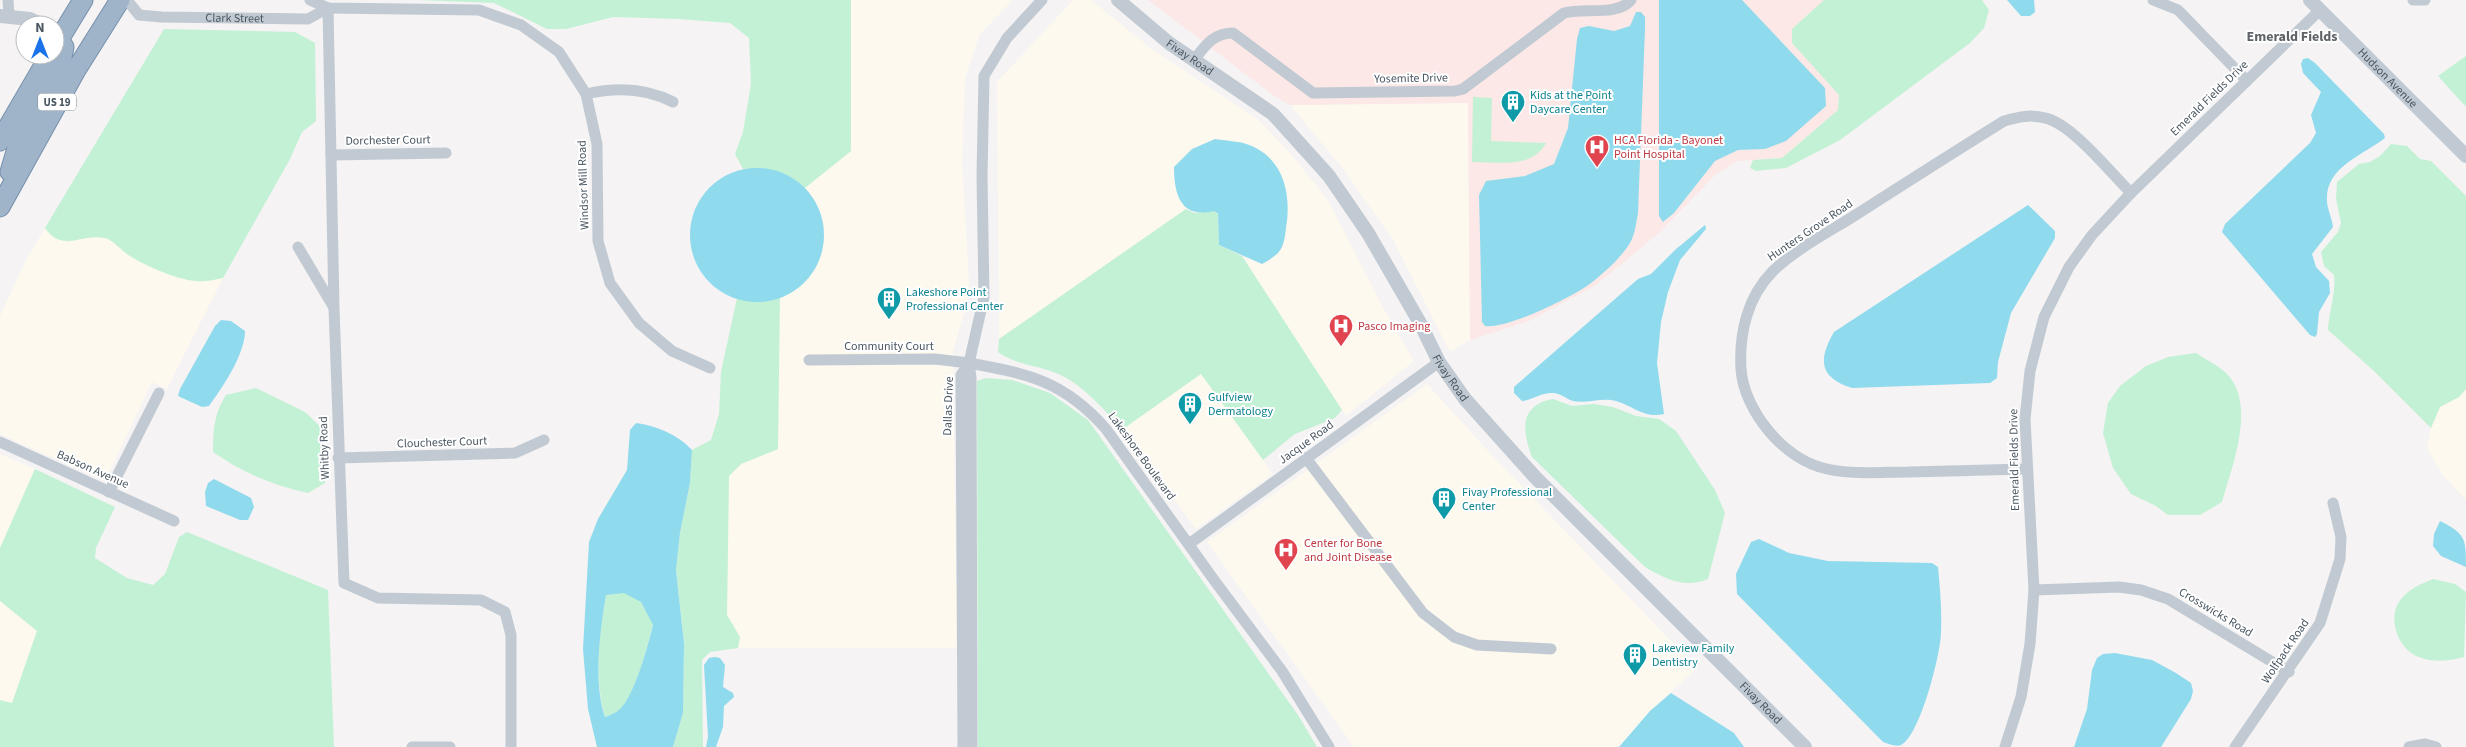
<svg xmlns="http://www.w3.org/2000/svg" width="2466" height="747" viewBox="0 0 2466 747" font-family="'Source Sans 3',sans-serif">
  <rect width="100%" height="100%" fill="#f5f3f3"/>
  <path fill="#fdf9ef" d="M851 0H1013L980 34 965 78 962 162 969 282 968 301 953 351 957 648H738L740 637 727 615 729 476 741 464 778 448 779 298 801 285 814 269 824 227 818 206 805 188 851 151Z
    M1073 0H1091L1153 50 1256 118 1291 154 1328 200 1379 300 1414 361 1346 416 1242 256 1249 259 1175 189 1186 209 999 339 997 82Z
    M1468 103 1470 340 1450 352 1393 240 1344 170 1290 105Z
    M45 228 52 237 69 242 89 236 108 239 129 255 202 282 223 278 167 389 152 382 105 481 0 434V316L26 260Z
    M1201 374 1273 474 1196 529 1123 429Z
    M1427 384 1491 454 1697 668 1650 711 1619 747H1354L1207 542Z
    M2466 389V500L2442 474 2427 448 2431 428 2440 407 2459 397Z
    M0 454 35 469 0 548Z
    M0 601 37 631 12 704 0 700Z"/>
  <path fill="#fce8e6" d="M1148 0H1824L1792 29V43L1839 95 1838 110 1782 158 1737 161 1716 174 1659 233 1596 285 1529 321 1470 340 1468 103 1290 105 1273 95Z"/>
  <path fill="#c3f1d5" d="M419 0H851V151L805 188C783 171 771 168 743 169L735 154 743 132 751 84 749 38 730 23 679 19 613 17 566 29H547L494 3Z
    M1824 0H1982L1989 10 1984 28 1970 43 1840 140 1786 168 1756 171 1750 168 1753 160 1782 158 1838 110 1839 95 1792 43V29Z
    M164 29 295 32 315 43 316 121 302 132 290 159 223 278C216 279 210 281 203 281 184 283 144 266 127 254 120 249 113 240 105 238 82 233 62 253 45 228Z
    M2466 56V107L2438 76Z
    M1473 97 1492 98 1491 141 1546 143C1532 169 1499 162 1472 162Z
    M2391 144 2407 146 2420 159 2431 161 2466 196V389L2459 397 2440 407 2431 428 2374 371 2328 330C2329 311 2336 294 2334 275L2324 266 2321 252 2338 232 2341 223 2336 199 2337 182 2359 164 2370 162 2380 156Z
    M1186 209 1194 213 1214 211 1218 215 1219 245 1242 256 1342 410 1335 418 1295 434 1263 460 1201 374 1123 429C1103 410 1082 383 1056 373 1036 365 1016 365 998 352L999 339Z
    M780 297 778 449 741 464 729 476 727 615 740 637 738 648 710 652 702 660 703 747H673L683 713 684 644 676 570 680 533 690 483 692 450 711 440 719 414 721 372 737 298 759 302Z
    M2196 353C2205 359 2217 365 2225 372 2258 402 2232 466 2222 502L2200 515H2168L2156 506 2131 494 2113 468 2103 433 2108 403 2120 386 2146 366 2168 357Z
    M986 378 1012 380 1050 393 1088 420 1298 715 1317 747H978L977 381Z
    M256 388 305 412 324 430 325 483 308 493C272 485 243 473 213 452 213 431 214 413 226 395Z
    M1553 399 1572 406 1594 404 1613 407 1636 416 1659 419 1676 431 1715 490 1725 513 1708 579C1686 589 1665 579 1645 567L1532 457C1522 431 1519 405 1553 399Z
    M35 469 115 507 96 548 95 558 127 578 153 585 165 574 179 537 187 532 328 590 334 747H0V700L12 703 37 631 0 601V548Z
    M2433 579 2455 584 2466 592 2464 657C2448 661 2435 663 2419 657 2398 650 2386 617 2401 599 2410 588 2421 584 2433 579Z
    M624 592 641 602 653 624C648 645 635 696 620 710 616 713 609 715 605 717 594 678 599 634 606 595Z"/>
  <path fill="#90daee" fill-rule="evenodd" d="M1659 0H1742L1825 88 1826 106 1786 141 1765 149 1738 150 1715 161 1674 213 1663 222 1659 216Z
    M2007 0H2034L2035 12 2030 16H2021Z
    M1636 12H1641L1645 17V29L1638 213C1636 223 1635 235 1630 243 1620 259 1602 275 1587 286 1567 299 1508 329 1485 326L1482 322 1479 195 1486 181 1525 176 1554 164 1568 128 1577 39 1580 28 1589 26 1614 31 1630 26Z
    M2308 58 2315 63 2384 134 2385 138C2362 156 2325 167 2327 201 2327 208 2332 218 2333 227L2312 254 2316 267 2329 281 2330 293 2319 312 2317 334 2315 337 2310 335 2222 232 2225 224 2310 143 2316 133 2311 115 2321 92 2303 73 2301 64 2303 59Z
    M1215 139C1228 141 1244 141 1256 148 1286 164 1291 198 1286 228 1285 236 1284 247 1278 253 1273 258 1267 261 1262 264L1219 245 1218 214 1214 211C1181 219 1174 195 1174 167L1192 149Z
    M690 235a67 67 0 1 1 134 0a67 67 0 1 1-134 0Z
    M2028 205 2055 231V238L2011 313 1998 362 1997 378 1990 383 1852 388C1819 377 1818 360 1834 332Z
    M1705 225 1706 229 1680 260 1668 292 1661 322 1657 363 1664 414C1645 419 1633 406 1616 401 1602 397 1587 404 1573 401 1566 399 1561 393 1552 393 1540 393 1533 400 1522 401L1514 393V387L1638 279 1651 274 1675 250Z
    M221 320 231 321 245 331C245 354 223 387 209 406L202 407 178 396 180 389 215 326Z
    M636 423C657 426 677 434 692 450L690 483 680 533 676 570 684 644 683 713 673 747H597L588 709 583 649 589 542 598 519 627 470 630 430ZM624 593 641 602 653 625C648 645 635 695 620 709 616 713 610 715 605 717 593 682 600 631 606 595Z
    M214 479 251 498 254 507 248 520H240L206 506 205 492 208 483Z
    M2440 521C2466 534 2466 539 2466 567L2441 556 2433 546 2434 534Z
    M1759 539 1789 553 1828 561 1932 563 1938 567C1940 588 1942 610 1941 632 1941 653 1920 736 1901 745 1896 747 1889 744 1883 742L1737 594 1736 574 1751 542Z
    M2115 653 2152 660 2176 673 2191 683 2193 691 2191 699 2161 747H2074L2087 709 2092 670 2097 658 2103 654Z
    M715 657 720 658 725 665 723 687 733 693 734 697 724 706 723 727 716 747H706L708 737 704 665 709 658Z
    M1671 693 1734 733 1744 747H1619L1650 711Z"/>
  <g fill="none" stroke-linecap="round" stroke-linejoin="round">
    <defs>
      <path id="trunk" d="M55 46 83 0
        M0 141 50 55
        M10 172 18 145 60 68 64 47 59 39
        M0 207 76 70 120 0"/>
    </defs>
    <use href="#trunk" stroke="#7690ad" stroke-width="21"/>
    <g stroke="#c1cad2" stroke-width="11">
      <path d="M8 0 9 16"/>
      <path id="s1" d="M127 0 139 15 161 17 308 19 328 8"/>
      <path d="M310 0 328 8 479 10 521 25 559 52 586 94 597 144 598 241 610 283 639 323 672 351 710 368"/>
      <path d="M1042 0 1007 38 984 76 982 176 984 297 969 363C1029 374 1064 381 1106 429L1214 580 1282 671 1329 747"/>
      <path d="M2153 0 2178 10 2247 81"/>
      <path d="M2413 0H2425"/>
      <path d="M328 8 334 308 344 583 378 598 481 600 505 612 511 635V747"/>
      <path d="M1194 60C1205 46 1213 33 1233 33L1313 93 1455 91 1463 89 1564 13C1584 7 1616 17 1631 0"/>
      <path d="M586 94C616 87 646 88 673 102"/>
      <path d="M331 155 446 153"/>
      <path d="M298 247 333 306"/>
      <path d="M809 360 935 359 969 363"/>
      <path d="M969 363 971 378 972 747"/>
      <path d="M0 442 174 521"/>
      <path d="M338 458 515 453 544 440"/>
      <path d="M1306 458 1423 613 1454 637 1477 645 1551 649"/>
      <path d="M2026 469C1987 470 1948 471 1909 472 1882 472 1854 475 1827 469 1784 460 1744 411 1741 369 1739 334 1747 297 1773 271 1796 249 1827 233 1854 216 1904 184 1954 152 2004 121 2018 117 2031 114 2045 118 2071 123 2111 173 2131 193"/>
      <path d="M109 492 159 393"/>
      <path d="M1189 544 1439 362"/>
      <path d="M2034 590 2119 587 2141 590 2168 599 2289 672"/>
      <path d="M412 747H450"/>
      <path d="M963 747 961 375 969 363"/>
      <path d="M2005 747 2021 697 2030 644 2034 590 2025 419 2030 371 2044 317 2069 267 2092 235 2131 193 2320 10"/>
      <path d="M2235 747 2320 623 2340 559 2341 537 2333 503"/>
      <path d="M2409 747 2425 744 2436 747"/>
    </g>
    <g stroke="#c1cad2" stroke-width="14">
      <path id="s2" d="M1118 0 1169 43 1273 114 1329 176 1368 233 1420 323 1439 362 1465 399 1535 477 1805 747"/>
      <path id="s3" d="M2310 0 2466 156"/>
      <path d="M0 16 30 19 43 25"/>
    </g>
    <use href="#trunk" stroke="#9fb4c9" stroke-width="19"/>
  </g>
  <defs>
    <symbol id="building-pin" viewBox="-11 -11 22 30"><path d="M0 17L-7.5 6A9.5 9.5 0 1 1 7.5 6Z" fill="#0f9aa8" stroke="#fff"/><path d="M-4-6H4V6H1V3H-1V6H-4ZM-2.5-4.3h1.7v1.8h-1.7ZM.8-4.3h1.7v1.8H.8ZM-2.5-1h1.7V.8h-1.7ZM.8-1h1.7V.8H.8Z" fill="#fff"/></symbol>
    <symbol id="hospital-pin" viewBox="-11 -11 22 30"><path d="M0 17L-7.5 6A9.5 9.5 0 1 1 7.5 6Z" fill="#e0444e" stroke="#fff"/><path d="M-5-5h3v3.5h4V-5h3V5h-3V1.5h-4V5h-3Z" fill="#fff"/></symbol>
  </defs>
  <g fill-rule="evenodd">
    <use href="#building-pin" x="1499" y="88" width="28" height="38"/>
    <use href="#hospital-pin" x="1583" y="133" width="28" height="38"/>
    <use href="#building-pin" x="875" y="285" width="28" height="38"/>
    <use href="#hospital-pin" x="1327" y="312" width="28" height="38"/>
    <use href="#building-pin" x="1176" y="390" width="28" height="38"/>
    <use href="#building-pin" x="1430" y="485" width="28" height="38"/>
    <use href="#hospital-pin" x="1272" y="536" width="28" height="38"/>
    <use href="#building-pin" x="1621" y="641" width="28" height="38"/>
  </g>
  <g text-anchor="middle" stroke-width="4" stroke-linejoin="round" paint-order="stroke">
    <rect fill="#fff" stroke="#808990" stroke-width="1" x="38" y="93.5" width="38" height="17" rx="4"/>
    <g font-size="11" font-weight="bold" fill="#4a5661">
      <text x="57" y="106">US 19</text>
    </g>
    <g font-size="12" fill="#4a5661" stroke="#fff">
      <text dy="4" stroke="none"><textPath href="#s1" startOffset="115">Clark Street</textPath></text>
      <text dy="4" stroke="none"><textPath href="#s2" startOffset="92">Fivay Road</textPath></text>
      <text transform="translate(1411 78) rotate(-1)" y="4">Yosemite Drive</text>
      <text dy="4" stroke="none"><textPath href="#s3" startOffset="110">Hudson Avenue</textPath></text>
      <text transform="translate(2209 98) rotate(-44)" y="4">Emerald Fields Drive</text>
      <text transform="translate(388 140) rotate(-1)" y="4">Dorchester Court</text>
      <text transform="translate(583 185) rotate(-92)" y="4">Windsor Mill Road</text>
      <text transform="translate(1810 230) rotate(-34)" y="4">Hunters Grove Road</text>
      <text x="889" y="350">Community Court</text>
      <text dy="4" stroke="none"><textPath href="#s2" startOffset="512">Fivay Road</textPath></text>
      <text transform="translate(948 406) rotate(-88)" y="4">Dallas Drive</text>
      <text transform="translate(442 442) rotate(-2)" y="4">Clouchester Court</text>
      <text transform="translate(1306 442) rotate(-36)" y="4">Jacque Road</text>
      <text transform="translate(324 448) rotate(-92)" y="4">Whitby Road</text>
      <text transform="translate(1142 456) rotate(54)" y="4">Lakeshore Boulevard</text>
      <text transform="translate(2014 460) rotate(-91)" y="4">Emerald Fields Drive</text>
      <text transform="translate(93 469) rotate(24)" y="4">Babson Avenue</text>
      <text transform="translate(2216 612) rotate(31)" y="4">Crosswicks Road</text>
      <text transform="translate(2285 651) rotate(-56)" y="4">Wolfpack Road</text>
      <text dy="4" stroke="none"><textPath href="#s2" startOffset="962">Fivay Road</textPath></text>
    </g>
    <g font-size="12" fill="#0d838f" stroke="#fff" text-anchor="start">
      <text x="1530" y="99">Kids at the Point<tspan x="1530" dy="14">Daycare Center</tspan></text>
      <text x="906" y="296">Lakeshore Point<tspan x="906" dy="14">Professional Center</tspan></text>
      <text x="1208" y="401">Gulfview<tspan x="1208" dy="14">Dermatology</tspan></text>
      <text x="1462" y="496">Fivay Professional<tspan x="1462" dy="14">Center</tspan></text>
      <text x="1652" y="652">Lakeview Family<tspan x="1652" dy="14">Dentistry</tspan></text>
    </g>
    <g font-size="12" fill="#be3a42" stroke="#fff" text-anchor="start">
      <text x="1614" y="144">HCA Florida - Bayonet<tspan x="1614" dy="14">Point Hospital</tspan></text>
      <text x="1358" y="330">Pasco Imaging</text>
      <text x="1304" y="547">Center for Bone<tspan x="1304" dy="14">and Joint Disease</tspan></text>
    </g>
    <g font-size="14" font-weight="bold" fill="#5f6368" stroke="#fff">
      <text x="2292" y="41">Emerald Fields</text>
    </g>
  </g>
  <g transform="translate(40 40)"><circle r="24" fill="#ffffff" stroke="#b7bbc0"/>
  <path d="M0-4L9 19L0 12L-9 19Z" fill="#1a73e8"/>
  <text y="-8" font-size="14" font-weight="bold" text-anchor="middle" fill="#4a5661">N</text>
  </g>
</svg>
